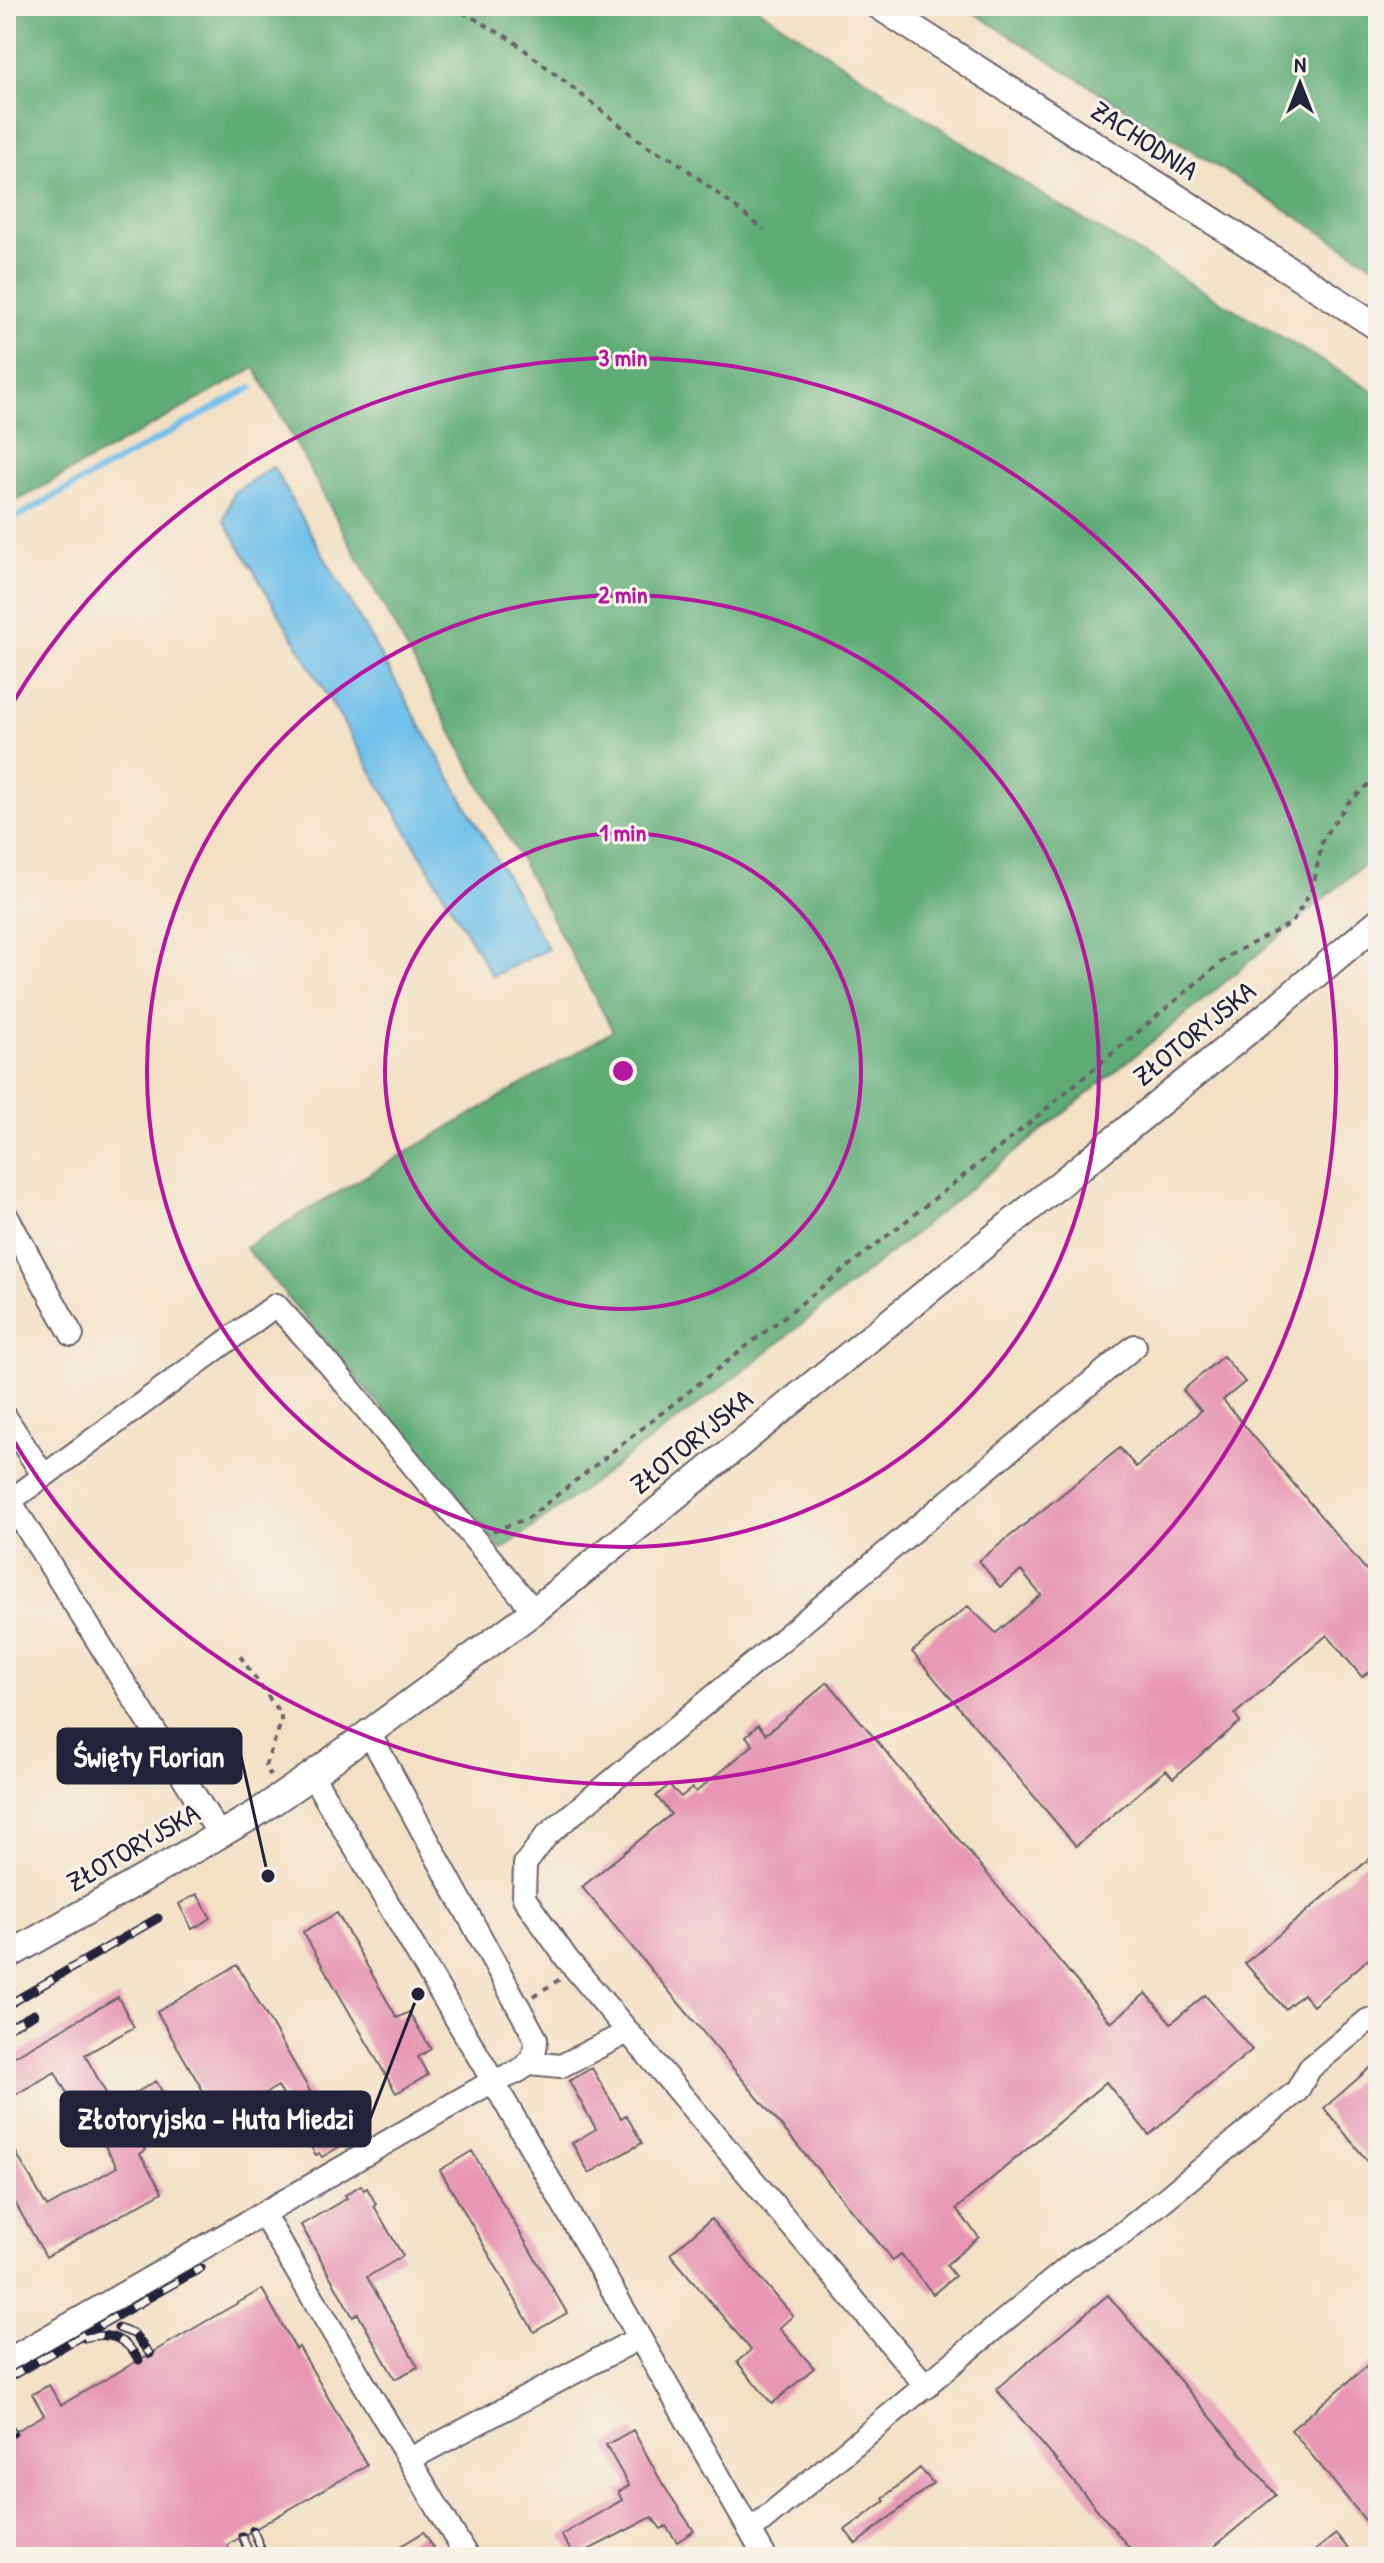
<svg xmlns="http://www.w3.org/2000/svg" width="1384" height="2563" viewBox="0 0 1384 2563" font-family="'Patrick Hand',sans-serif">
  <rect width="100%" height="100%" fill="#f7f3e8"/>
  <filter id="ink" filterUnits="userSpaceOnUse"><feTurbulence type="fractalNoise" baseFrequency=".0125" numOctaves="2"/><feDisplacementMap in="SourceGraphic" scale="16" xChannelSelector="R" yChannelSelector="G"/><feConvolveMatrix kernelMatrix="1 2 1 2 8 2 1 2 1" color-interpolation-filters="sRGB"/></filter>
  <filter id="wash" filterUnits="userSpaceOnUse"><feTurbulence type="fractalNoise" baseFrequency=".006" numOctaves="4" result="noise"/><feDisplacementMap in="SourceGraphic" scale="32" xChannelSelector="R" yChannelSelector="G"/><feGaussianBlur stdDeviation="1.8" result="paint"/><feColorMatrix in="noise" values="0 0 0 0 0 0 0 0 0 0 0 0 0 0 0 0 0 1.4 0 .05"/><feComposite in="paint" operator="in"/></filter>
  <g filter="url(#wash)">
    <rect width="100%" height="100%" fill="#f3e0c5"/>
    <path fill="#5fac77" stroke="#406759" stroke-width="2" d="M6 6H754L1055 203 1378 394V853L1195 1007 750 1366 502 1550 245 1247 613 1031 255 368 6 507Z
      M963 6H1378V268Z"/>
    <path fill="#6fc0ea" stroke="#487192" stroke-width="2" d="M273 467 548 949 492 976 224 520 233 493Z"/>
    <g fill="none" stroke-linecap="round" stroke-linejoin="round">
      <path stroke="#6fc0ea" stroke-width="6" d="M6 523 252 387"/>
    </g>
    <g id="blocks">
      <path fill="#e797b4" d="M1223 1356 1245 1382 1223 1400 1378 1584V1664L1362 1677 1327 1635 1235 1714 1240 1722 1173 1778 1166 1770 1076 1846 912 1652 968 1606 996 1633 1041 1595 1021 1571 1000 1587 979 1561 1120 1448 1136 1467 1201 1411 1183 1390Z
        M828 1682 1111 2023 1146 1993 1171 2023 1205 1995 1252 2050 1149 2135 1106 2082 956 2209 979 2237 946 2265 955 2276 933 2294 901 2254 893 2260 582 1887 671 1814 656 1796 669 1785 681 1797 692 1788 696 1792 753 1745 746 1736 758 1725 766 1734Z
        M1378 1852V1951L1313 2006 1303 1994 1285 2009 1245 1963Z
        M197 1894 211 1918 192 1929 179 1904Z
        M337 1913 397 2018 409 2012 431 2049 418 2057 428 2075 396 2093 303 1932Z
        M237 1965 328 2122 341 2114 352 2135 337 2143 339 2147 322 2157 319 2153 316 2155 308 2142 307 2135 278 2086 220 2120 157 2012Z
        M118 1997 134 2027 85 2055 113 2106 156 2081 175 2114 138 2135 146 2150 140 2154 162 2192 46 2257 6 2187V2135L47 2207 117 2167 85 2111 79 2115 55 2072 6 2100V2061Z
        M1378 2061V2174L1324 2108Z
        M592 2068 621 2118 626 2115 642 2143 589 2173 572 2143 596 2129 569 2081Z
        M472 2151 567 2313 534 2332 440 2170Z
        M361 2185 364 2190 367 2188 376 2204 374 2206 403 2256 367 2277 418 2367 395 2379 358 2314 353 2317 301 2225 347 2198 345 2195Z
        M711 2219 793 2316 779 2328 814 2368 772 2404 737 2362 751 2350 670 2254Z
        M262 2289 296 2349 299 2347 367 2465 227 2545 234 2557H6V2437L44 2415 32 2394 49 2385 61 2405Z
        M1108 2295 1276 2495 1202 2557H1137L996 2389Z
        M1378 2357V2536L1291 2430Z
        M633 2430 662 2483 694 2531 677 2542 666 2526 661 2529 652 2517 575 2557 561 2535 622 2500 618 2492 629 2486 606 2445Z
        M920 2468 933 2483 856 2544 845 2530 885 2501 883 2498Z
        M424 2532 439 2557H383Z
        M1336 2534 1355 2557H1307Z"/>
    </g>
  </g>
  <g filter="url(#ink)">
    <use href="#blocks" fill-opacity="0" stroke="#6b646b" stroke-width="2"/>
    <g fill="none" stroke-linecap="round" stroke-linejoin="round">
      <defs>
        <path id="minor" d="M6 1215 72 1335
          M6 1418 44 1476
          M312 1775 493 2081 765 2557
          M219 1834 10 1501 276 1305 329 1364 534 1611
          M529 2063 561 2066 628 2032
          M263 2214 467 2557
          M6 2361 493 2081C517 2073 536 2067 536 2039L368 1731
          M927 2387 567 1959 524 1898 525 1864 547 1835 1135 1346
          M410 2459 639 2338
          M750 2531 1076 2261 1122 2234 1297 2091 1310 2068 1368 2020"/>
        <path id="major" d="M879 6 1378 327
          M6 1957 254 1815 312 1775 534 1611 1264 1018 1378 922"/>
      </defs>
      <use href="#minor" stroke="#6b646b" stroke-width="26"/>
      <use href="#major" stroke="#6b646b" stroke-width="30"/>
      <path stroke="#6b646b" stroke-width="4" stroke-dasharray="6 6" stroke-linecap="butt" d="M452 6 512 40 648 147 675 160 764 230
        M493 1531 528 1518 1004 1144 1230 955 1292 923 1313 887 1323 838 1348 803 1378 776
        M240 1656 281 1715V1723L265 1766 271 1776
        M534 1996 560 1979"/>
      <use href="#minor" stroke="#fff" stroke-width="22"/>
      <use href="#major" stroke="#fff" stroke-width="26"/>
      <defs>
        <path id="rail" d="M6 2006 158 1918
          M6 2029 34 2014
          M118 2328 134 2334 150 2354
          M84 2338C110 2331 125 2338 139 2360
          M6 2379 201 2268
          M6 2423 13 2433
          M253 2530 265 2557
          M242 2536 251 2557"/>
      </defs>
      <use href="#rail" stroke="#22223b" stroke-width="9"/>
      <use href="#rail" stroke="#f7f3e8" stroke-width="6" stroke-dasharray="18" stroke-linecap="butt"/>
    </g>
  </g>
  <g fill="none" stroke="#b5179e" stroke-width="4">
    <circle cx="623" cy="1071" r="238"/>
    <circle cx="623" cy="1071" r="476"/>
    <path d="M9 709A713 713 0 1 1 9 1433"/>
  </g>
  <g text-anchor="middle" stroke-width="6" stroke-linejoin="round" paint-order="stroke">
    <g font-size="28" fill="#22223b" stroke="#f7f3e8">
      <text transform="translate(1145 140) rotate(33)" y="10">ZACHODNIA</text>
      <text transform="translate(1194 1033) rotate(-39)" y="10">ZŁOTORYJSKA</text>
      <text transform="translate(691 1441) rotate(-39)" y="10">ZŁOTORYJSKA</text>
      <text transform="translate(133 1847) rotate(-30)" y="10">ZŁOTORYJSKA</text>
    </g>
  </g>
  <circle cx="623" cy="1071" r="12" fill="#b5179e" stroke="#f7f3e8" stroke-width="4"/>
  <g font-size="24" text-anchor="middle" font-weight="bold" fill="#b5179e" stroke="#f7f3e8" stroke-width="6" stroke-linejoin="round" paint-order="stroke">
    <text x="623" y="366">3 min</text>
    <text x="623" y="603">2 min</text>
    <text x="623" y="841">1 min</text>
  </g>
  <path fill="none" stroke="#22223b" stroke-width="3" d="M268 1876L241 1756M418 1994L370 2119"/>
  <g fill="#22223b" stroke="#f7f3e8" stroke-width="3">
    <circle cx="268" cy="1876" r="8"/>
    <circle cx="418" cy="1994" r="8"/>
  </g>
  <g fill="#22223b" stroke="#22223b" stroke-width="3">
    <rect x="58" y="1729" width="183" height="54" rx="8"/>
    <rect x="61" y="2092" width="309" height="54" rx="8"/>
  </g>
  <g font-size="30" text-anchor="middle" font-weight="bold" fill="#fff">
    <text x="149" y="1767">Święty Florian</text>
    <text x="216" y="2129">Złotoryjska - Huta Miedzi</text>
  </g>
  <rect width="1384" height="2563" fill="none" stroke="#f7f3e8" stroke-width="32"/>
  <g transform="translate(1300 84)" stroke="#f7f3e8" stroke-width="6" paint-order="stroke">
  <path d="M0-6L14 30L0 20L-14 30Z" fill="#22223b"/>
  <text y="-12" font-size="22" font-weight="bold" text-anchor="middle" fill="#22223b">N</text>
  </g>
</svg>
